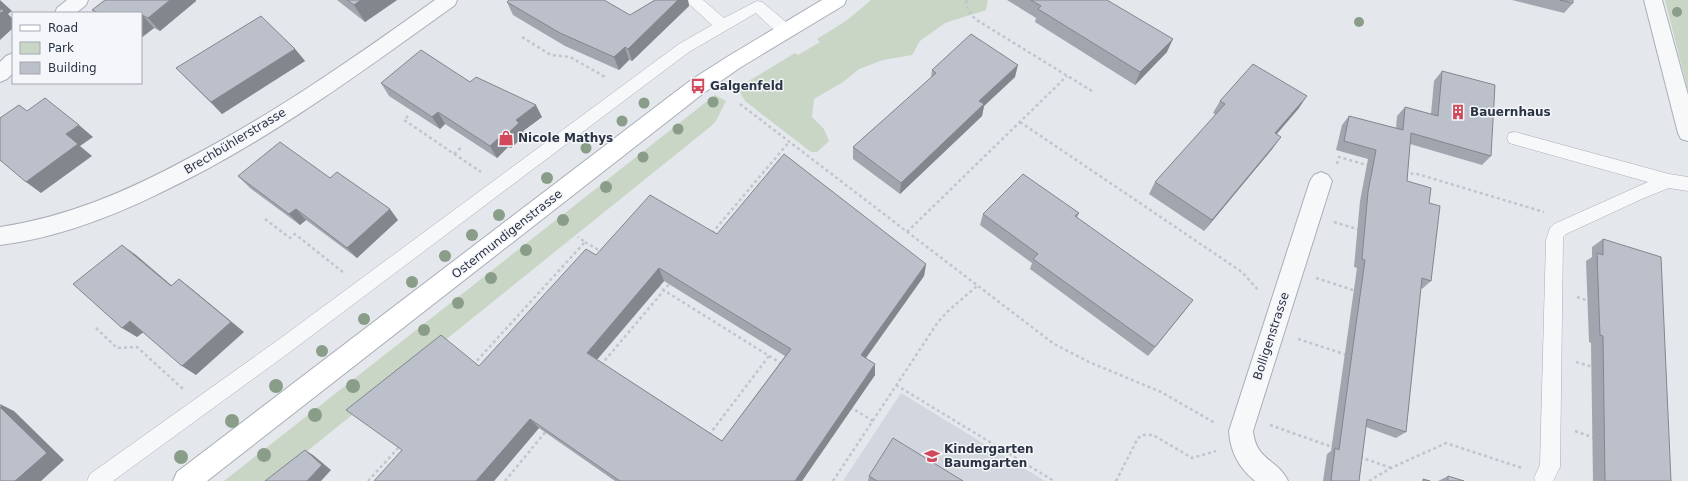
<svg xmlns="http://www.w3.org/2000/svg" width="1688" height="481" viewBox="0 0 1688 481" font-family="'DejaVu Sans',sans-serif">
  <rect width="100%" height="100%" fill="#e4e7ec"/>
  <path fill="#d2d6de" d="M901 393 1045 481H843Z"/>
  <path fill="#c9d6c5" d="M871 0H988L986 10 945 23 920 41 912 55 883 60 859 69 843 82 814 99 812 117 824 129 829 141 817 152H811L745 101 740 92 742 85 795 53 798 55 820 42 817 39 846 21Z
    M1665 0H1688V91Z
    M715 95 726 101 716 121 710 127 270 481H224Z"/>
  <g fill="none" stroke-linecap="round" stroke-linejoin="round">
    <defs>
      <path id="service" d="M687 0H703L724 18 757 1 762 2 791 26 793 30 791 34C779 38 765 21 756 13L689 52 290 352 113 481H87L90 474 278 340 679 44 712 25 689 4Z
        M1515 132 1669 174 1688 177V191L1669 188 1644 198 1566 234 1563 237 1560 467 1553 481H1535L1534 478 1540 465 1546 240 1550 228 1554 224 1648 182 1509 143 1507 138 1509 133Z"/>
      <path id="minor" d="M67 0H88L86 5 76 13H55L57 8Z
        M435 0H457L455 5C360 73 266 143 160 193 109 218 56 238 0 245V227C67 217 128 191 187 159 274 114 355 57 435 0Z
        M1644 0H1662L1688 95V141L1681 139 1678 133Z
        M13 53V73L7 79 0 82V62L6 56Z
        M1321 172 1328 175 1332 181 1253 431C1256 461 1278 459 1288 481H1255C1239 468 1230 451 1229 431L1310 181 1314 175Z"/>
      <path id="secondary" d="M822 0H846L844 5 741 67 705 92 207 481H173L177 472 691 80 727 57Z"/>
    </defs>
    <use href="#service" stroke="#a9aeb7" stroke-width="1"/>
    <use href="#minor" stroke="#a9aeb7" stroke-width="2"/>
    <use href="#secondary" stroke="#a9aeb7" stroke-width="2"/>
    <path stroke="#c2c5cb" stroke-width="2.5" stroke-dasharray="3 3" stroke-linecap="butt" d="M966 0 968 10 975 19 1092 91
      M522 37 551 55 570 57 607 78
      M740 104 1054 344 1089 362 1161 392 1215 423
      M408 116 404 120 481 172
      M1020 122 1242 272 1259 291
      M454 154 463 146
      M1337 164 1339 157 1370 166
      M1405 176 1414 173 1544 212
      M265 219 290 238 295 234 344 273
      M1334 222 1360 230
      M907 232 1067 76
      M712 233 789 142
      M585 242 602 252
      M1316 278 1356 291
      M657 286 782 364
      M1577 297 1589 301
      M96 328 117 348 137 347 183 389
      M1298 339 1347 355
      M1576 362 1593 367
      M473 365 585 242 578 237
      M601 365 671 282
      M896 385 1054 481
      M850 407 873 421
      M1270 425 1335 448
      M1575 431 1595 438
      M709 435 769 356
      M1360 457 1391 468
      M368 481 400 446
      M505 481 547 430
      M833 481 938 322 948 311 977 286
      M1116 481 1138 438 1143 435H1153L1192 458 1216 451
      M1369 481 1391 468 1446 443 1522 468"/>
    <use href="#service" fill="#f7f8fa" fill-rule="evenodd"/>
    <use href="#minor" fill="#f7f8fa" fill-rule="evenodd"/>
    <use href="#secondary" fill="#fff" fill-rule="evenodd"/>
  </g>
  <g fill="#899d89">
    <circle cx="1677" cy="12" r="5"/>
    <circle cx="1359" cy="22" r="5"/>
    <circle cx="713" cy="102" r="5.5"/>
    <circle cx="644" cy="103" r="5.5"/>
    <circle cx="622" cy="121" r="5.5"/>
    <circle cx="678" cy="129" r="5.5"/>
    <circle cx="586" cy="148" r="5.5"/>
    <circle cx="643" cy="157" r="5.5"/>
    <circle cx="547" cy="178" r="6"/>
    <circle cx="606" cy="187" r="6"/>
    <circle cx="499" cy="215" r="6"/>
    <circle cx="563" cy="220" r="6"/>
    <circle cx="472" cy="235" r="6"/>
    <circle cx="526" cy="250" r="6"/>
    <circle cx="445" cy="256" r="6"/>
    <circle cx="491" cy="278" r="6"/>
    <circle cx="412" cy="282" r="6"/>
    <circle cx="458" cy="303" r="6"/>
    <circle cx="364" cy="319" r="6"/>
    <circle cx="424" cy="330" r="6"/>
    <circle cx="322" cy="351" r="6"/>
    <circle cx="276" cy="386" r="7"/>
    <circle cx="353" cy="386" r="7"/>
    <circle cx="315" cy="415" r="7"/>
    <circle cx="232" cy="421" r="7"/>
    <circle cx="264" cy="455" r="7"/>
    <circle cx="181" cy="457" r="7"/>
  </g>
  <path fill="#a1a5ae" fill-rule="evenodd" d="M105 0H196V1L160 31 154 28 141 38V13H95L92 10Z
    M337 0H397L365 22Z
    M655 0H688L689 6 632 61 629 60 619 70 565 46 513 15 507 2 630 15Z
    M1007 0H1107L1167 52 1135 85 1035 22 1036 18Z
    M1512 0H1573V3L1564 13Z
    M295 49 305 61 222 114 176 68Z
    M932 70 1015 77 984 106 982 116 900 194 853 159V147L931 78Z
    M1442 71 1491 156 1482 165 1410 144 1407 181 1429 203 1431 281 1422 289 1421 288 1406 432 1396 438 1366 427 1359 481H1323L1327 454 1331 451 1345 353 1357 268 1354 267 1360 201 1368 159 1336 150 1342 125 1349 116 1396 128 1397 116 1405 107 1431 114 1434 81Z
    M470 82 542 117 523 131 525 135 511 148 508 147 497 158 445 124 440 129 389 96 381 83Z
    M1220 101 1299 108 1277 134 1273 148 1204 231 1149 194 1155 182 1216 115 1213 113Z
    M238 176 330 178 398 220 357 258 306 220 300 225 250 188Z
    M1079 213 1077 218 1186 309 1148 356 1030 269 1032 263 980 225 983 214Z
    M717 234 926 264 924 276 866 358 875 375 802 481H615L539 428 494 481H374L479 366 596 255ZM664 281 785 356 722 441 597 360Z
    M1603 239 1671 481H1593L1591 343 1589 342 1586 261 1592 257V247Z
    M869 476 963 481H868Z
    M1448 476 1464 481H1438Z"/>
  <path fill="#83868d" d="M0 0 12 11 8 14 13 19V28L0 40Z
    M170 0H196V1L160 31 148 18Z
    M361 0H397L365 22 354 5Z
    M678 0H688L689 6 632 61 628 49Z
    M142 15 154 28 141 38V16Z
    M1173 39 1167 52 1135 85 1140 72Z
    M625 47 629 60 619 70 614 57Z
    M295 49 305 61 222 114 211 102Z
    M1018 65 1015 77 984 106 982 116 900 194 901 183 979 101Z
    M1307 96 1299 108 1267 145 1275 133Z
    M536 105 542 117 523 131 525 135 511 148 505 136 516 120Z
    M438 112 445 124 440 129 432 117Z
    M79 125 93 137 80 146 92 156 41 193 26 182 66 134Z
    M502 135 508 147 497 158 490 146Z
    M1281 137 1273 148 1204 231 1212 220Z
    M296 209 306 220 300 225 289 214Z
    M390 209 398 220 357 258 347 248Z
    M122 245 136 255 184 296 171 286Z
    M926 264 924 276 860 366 861 355Z
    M659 268 664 281 593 364 587 353Z
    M179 279 192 289 244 332 196 375 182 366Z
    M1193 300 1186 309 1148 356 1155 347Z
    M130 321 145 331 137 337 122 328Z
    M875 364V375L802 481H795Z
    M0 404 14 411 64 460 41 481H15Z
    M530 419 539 428 494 481H476Z
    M305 450 313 455 331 470 321 481H307Z"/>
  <path fill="#bbc0ca" stroke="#83868d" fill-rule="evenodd" d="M105 0H170L148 18 142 15 141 16V13H98L92 10Z
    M347 0H361L354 5Z
    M509 0H604L630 15 655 0H678L628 49 625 47 614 57 560 33 507 2Z
    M1031 0H1107L1173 39 1140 72 1038 9 1041 6Z
    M1560 0H1573V3Z
    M0 9 4 10 0 14Z
    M261 16 295 49 211 102 176 68Z
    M971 34 1018 65 979 101 984 104 901 183 853 147 936 73 932 70Z
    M421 50 470 82 476 77 536 105 516 120 519 123 505 136 502 135 490 146 438 112 432 117 381 83Z
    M1253 64 1307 96 1275 133 1281 137 1212 220 1155 182 1225 104 1220 101Z
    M1442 71 1495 85 1491 156 1411 133 1407 181 1431 188 1429 203 1440 206 1431 281 1422 278 1406 432 1367 419 1359 481H1331L1335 448 1339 450 1353 346 1365 260 1362 259 1368 192 1376 150 1344 141 1349 116 1403 130 1405 107 1438 116Z
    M45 98 79 125 66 134 78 144 26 182 0 160V118L19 105 27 111Z
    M280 142 330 178 337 172 390 209 347 248 296 209 289 214 238 176Z
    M784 154 926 264 861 355 875 364 795 481H620L530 419 476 481H374L402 450 346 410 441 335 479 366 586 249 596 255 650 195 717 234ZM659 268 791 349 722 441 587 353Z
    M1023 174 1079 213 1075 216 1193 300 1155 347 1033 259 1038 254 983 214Z
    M1603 239 1661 257 1671 481H1605L1603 336 1600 335 1597 253 1603 255Z
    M122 245 171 286 179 279 231 322 182 366 130 321 122 328 73 284Z
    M0 407 47 453 15 481H0Z
    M893 438 963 481H877L869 476Z
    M305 450 322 465 307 481H265Z
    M1448 476 1464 481H1448Z
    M1423 479 1430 481H1423Z"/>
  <defs>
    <symbol id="bus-bare" viewBox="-9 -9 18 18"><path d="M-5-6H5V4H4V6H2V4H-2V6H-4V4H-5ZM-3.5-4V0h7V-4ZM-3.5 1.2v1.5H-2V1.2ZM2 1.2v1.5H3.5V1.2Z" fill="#d1495b" stroke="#f4f6f9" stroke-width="2.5" paint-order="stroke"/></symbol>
    <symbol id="building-bare" viewBox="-9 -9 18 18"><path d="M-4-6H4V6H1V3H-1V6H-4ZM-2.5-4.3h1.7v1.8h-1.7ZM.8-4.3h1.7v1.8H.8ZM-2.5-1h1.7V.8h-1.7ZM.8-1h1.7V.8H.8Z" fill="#d1495b" stroke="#f4f6f9" stroke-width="2.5" paint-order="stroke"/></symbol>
    <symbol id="shop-bare" viewBox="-9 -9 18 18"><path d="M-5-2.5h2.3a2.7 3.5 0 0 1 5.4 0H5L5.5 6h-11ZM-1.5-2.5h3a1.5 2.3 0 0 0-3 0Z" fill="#d1495b" stroke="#f4f6f9" stroke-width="2.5" paint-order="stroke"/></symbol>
    <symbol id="school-bare" viewBox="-9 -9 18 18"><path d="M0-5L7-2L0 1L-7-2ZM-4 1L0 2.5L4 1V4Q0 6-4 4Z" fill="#d1495b" stroke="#f4f6f9" stroke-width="2.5" paint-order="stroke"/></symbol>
  </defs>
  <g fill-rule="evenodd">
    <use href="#bus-bare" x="687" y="75" width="22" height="22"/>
    <use href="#building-bare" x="1447" y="101" width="22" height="22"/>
    <use href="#shop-bare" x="495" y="127" width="22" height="22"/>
    <use href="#school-bare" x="921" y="445" width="22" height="22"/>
  </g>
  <g text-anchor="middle" stroke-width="3" stroke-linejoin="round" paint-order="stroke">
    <g font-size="12" font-weight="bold" fill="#2b3445" stroke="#f4f6f9" text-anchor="start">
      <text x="710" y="90">Galgenfeld</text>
      <text x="1470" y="116">Bauernhaus</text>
      <text x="518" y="142">Nicole Mathys</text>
      <text x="944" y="453">Kindergarten<tspan x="944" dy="14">Baumgarten</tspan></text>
    </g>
    <g font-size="12" fill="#2b3445" stroke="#f4f6f9">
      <text transform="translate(235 141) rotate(-31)" y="4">Brechbühlerstrasse</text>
      <text transform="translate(507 234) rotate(-38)" y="4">Ostermundigenstrasse</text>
      <text transform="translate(1271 336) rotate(-72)" y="4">Bolligenstrasse</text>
    </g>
  </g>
  <rect x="12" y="12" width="130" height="72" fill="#f4f6f9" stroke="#a4a8b1"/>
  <rect x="20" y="25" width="20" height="6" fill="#ffffff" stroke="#a4a8b1"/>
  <text x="48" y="32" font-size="12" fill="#2b3445">Road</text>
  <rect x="20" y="42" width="20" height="12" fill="#c9d6c5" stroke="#a4a8b1"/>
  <text x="48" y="52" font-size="12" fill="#2b3445">Park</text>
  <rect x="20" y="62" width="20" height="12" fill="#bbc0ca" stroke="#a4a8b1"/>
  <text x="48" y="72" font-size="12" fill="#2b3445">Building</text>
</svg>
